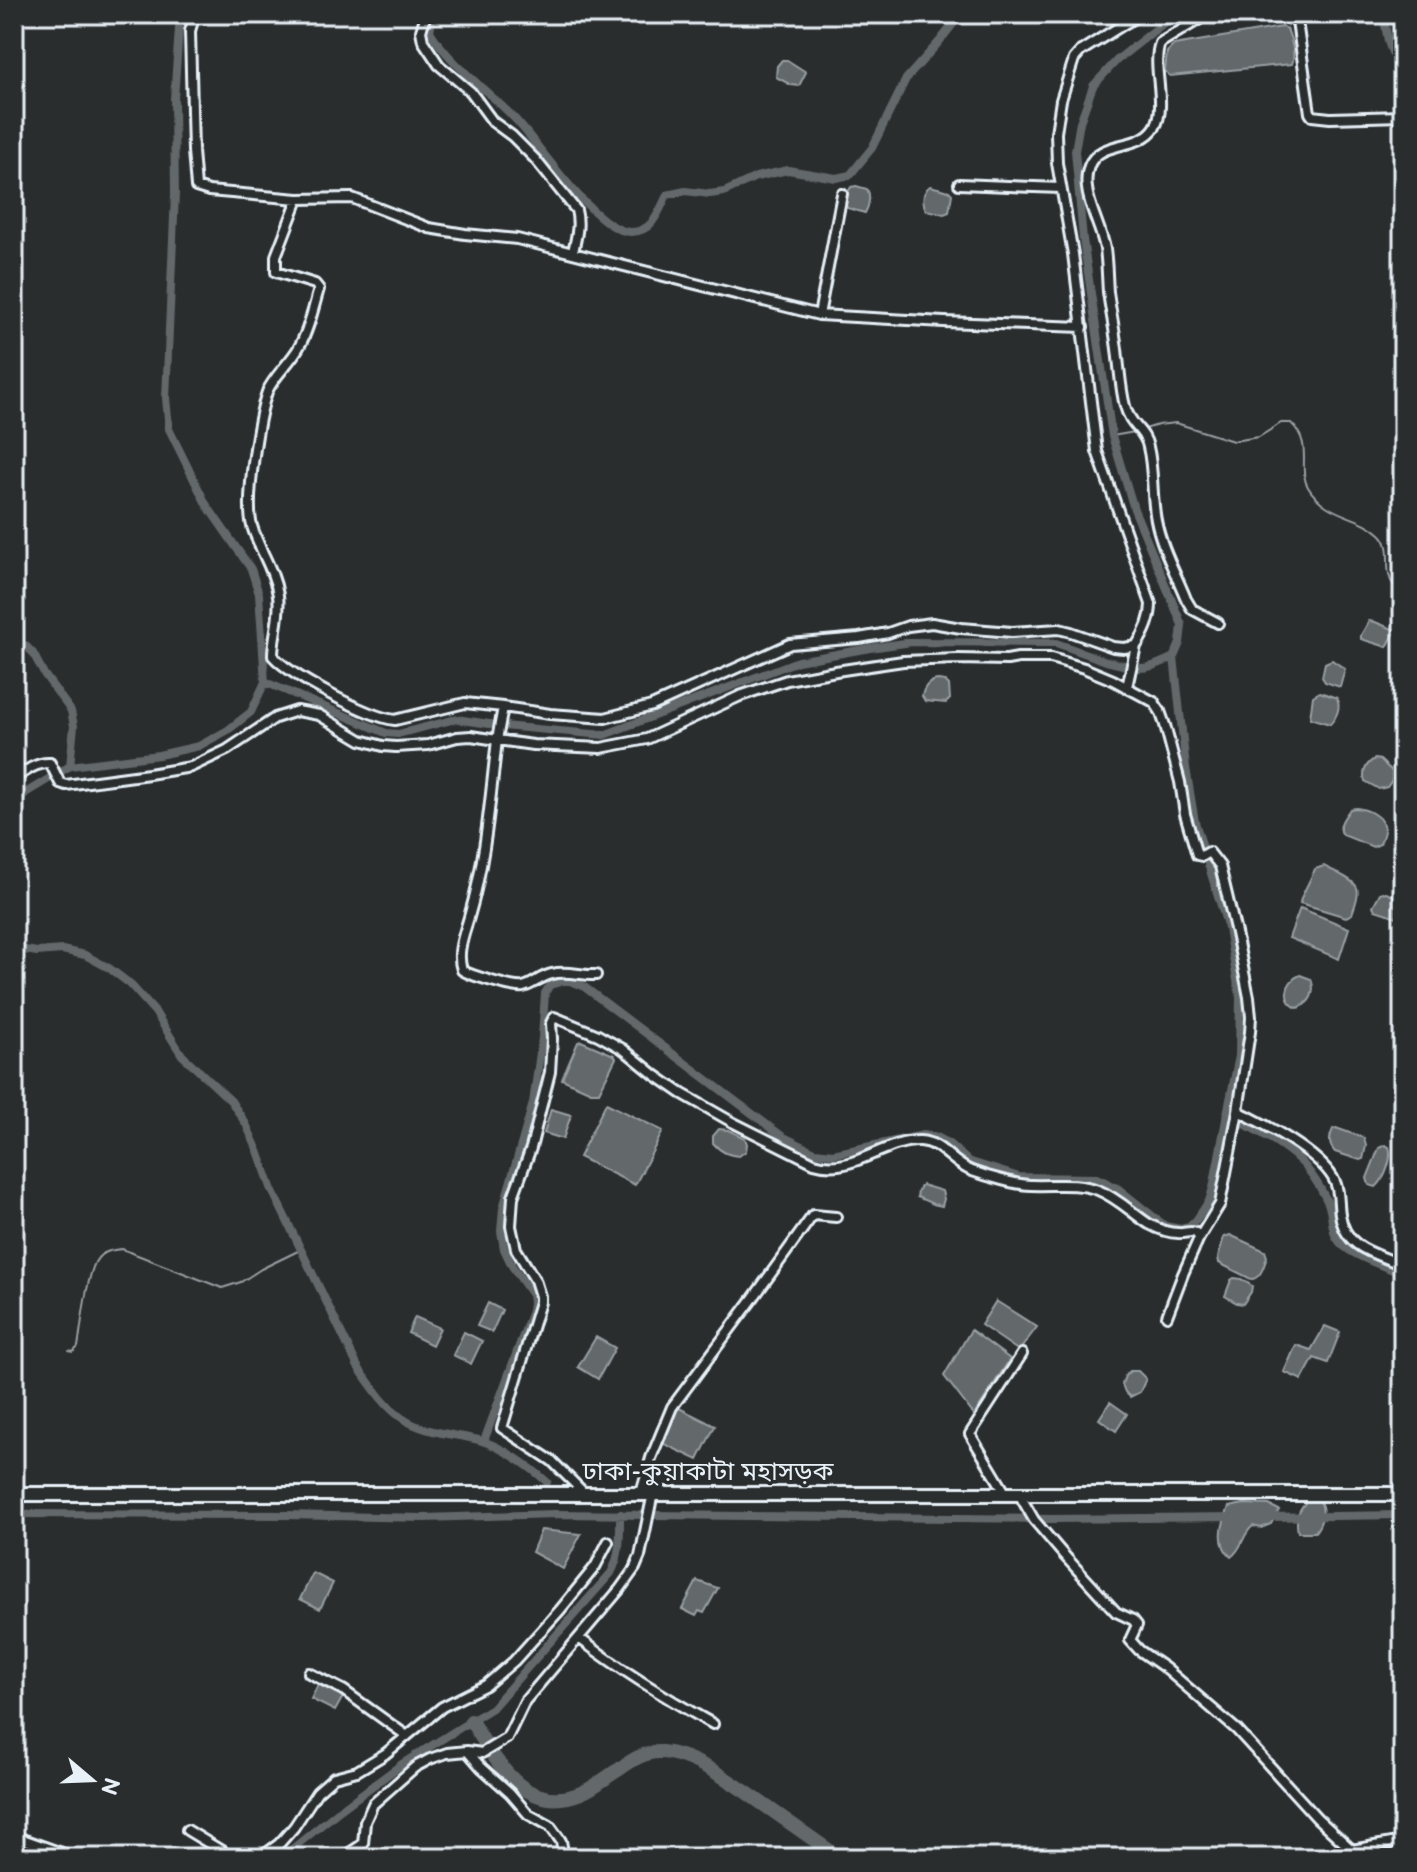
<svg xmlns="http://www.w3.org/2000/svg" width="1417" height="1872" viewBox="0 0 1417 1872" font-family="'Balsamiq Sans','Noto Sans Bengali',sans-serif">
  <rect width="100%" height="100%" fill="#2a2d2e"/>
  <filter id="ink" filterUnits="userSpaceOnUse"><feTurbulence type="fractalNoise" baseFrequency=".0125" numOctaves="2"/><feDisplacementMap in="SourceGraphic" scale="16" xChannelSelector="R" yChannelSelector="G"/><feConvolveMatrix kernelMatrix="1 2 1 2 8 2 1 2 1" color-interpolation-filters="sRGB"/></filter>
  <g filter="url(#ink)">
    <path fill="#63686b" stroke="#989fa3" stroke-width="2" d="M1282 27 1287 29C1291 38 1296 54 1292 64L1170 76 1165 71 1167 52 1174 45Z
      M782 60H787L806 72 799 86 791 85 776 77 777 66Z
      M856 186 867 189C871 195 869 207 865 213L847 208C844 201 847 193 851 187Z
      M930 186 949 191 952 194 949 212 944 214 926 210C922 202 922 192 930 186Z
      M1369 621 1375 622 1393 629 1394 634 1387 647 1361 639V635Z
      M1332 660 1345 669 1340 687 1325 682 1322 677 1325 663Z
      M938 680 945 681 949 685 950 699 946 703 925 701 922 696C924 687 928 681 938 680Z
      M1320 692 1337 698C1341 707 1337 717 1330 724L1310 718 1313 696Z
      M1375 759 1380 760 1393 772V779L1387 787 1379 789 1365 781C1362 773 1366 763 1375 759Z
      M1356 808C1367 809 1383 816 1384 829 1384 834 1382 839 1380 844L1373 847 1343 835C1336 826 1345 817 1350 809Z
      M1324 866C1331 870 1355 880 1357 888 1360 895 1354 907 1352 914L1346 917 1300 903 1301 898 1315 869Z
      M1383 892 1403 899V919L1375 910 1373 906 1380 893Z
      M1300 908 1349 928 1339 959 1289 938Z
      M1300 975 1311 979C1316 992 1311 1003 1298 1008 1281 1002 1285 981 1300 975Z
      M581 1041 614 1055 616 1058 599 1092H591L562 1079 578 1042Z
      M606 1103 663 1131 635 1185 579 1157Z
      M551 1109 571 1115 563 1139 544 1133Z
      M1336 1128 1364 1138 1366 1146 1363 1159 1360 1160 1335 1152C1328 1145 1329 1137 1333 1129Z
      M719 1129 728 1130 745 1138 747 1144 746 1151 739 1156C728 1155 721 1152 713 1143V1136Z
      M1385 1145 1389 1147C1393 1158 1385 1179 1376 1187L1369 1185 1367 1178 1379 1148Z
      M922 1185 942 1191 944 1199 942 1206 933 1204 917 1197 918 1191Z
      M1230 1235 1265 1251 1267 1257C1264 1265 1261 1279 1251 1279L1219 1263 1218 1257 1224 1237Z
      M1234 1278 1241 1279 1252 1286 1251 1292 1243 1304 1237 1303 1225 1296 1231 1280Z
      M996 1301 1037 1327 1019 1351 981 1325Z
      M488 1303 502 1310 492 1332 477 1326Z
      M415 1317 440 1328 432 1345 408 1333Z
      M1325 1326 1340 1332 1328 1363 1314 1358 1302 1380 1284 1372 1296 1345 1311 1350Z
      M971 1330 1010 1359 974 1415 944 1376Z
      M464 1332 482 1341 471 1364 453 1355Z
      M596 1337 615 1348 598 1379 578 1367Z
      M1130 1371H1138L1146 1379 1140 1392 1130 1397 1125 1392 1122 1384 1125 1376Z
      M1110 1402 1127 1414 1116 1431 1099 1419Z
      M677 1407 715 1426 698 1460 660 1442Z
      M1309 1499 1319 1500C1326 1510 1322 1523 1315 1532H1298C1295 1518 1298 1509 1309 1499Z
      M1244 1504 1269 1505 1279 1510 1271 1524 1261 1528 1253 1526C1242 1534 1243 1549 1231 1557 1216 1543 1222 1524 1229 1507Z
      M541 1530 581 1534 563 1569 532 1552Z
      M313 1573 333 1583 320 1609 300 1599Z
      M697 1581 718 1588 704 1613 699 1611 696 1616 682 1609Z
      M319 1682 344 1695 335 1711 311 1699Z"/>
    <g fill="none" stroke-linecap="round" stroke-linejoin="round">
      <path stroke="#989fa3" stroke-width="2" d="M1145 429 1158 425 1176 423 1233 441 1259 437 1281 423H1291C1314 445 1297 468 1308 487 1327 518 1357 513 1380 534 1392 545 1386 561 1389 575 1391 584 1397 589 1403 595
        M1112 436 1135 432
        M69 1351 73 1352 78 1347C81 1329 87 1270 98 1258 104 1251 113 1250 122 1249L222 1288 241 1282 261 1269 300 1250"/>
      <path stroke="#63686b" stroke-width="8" d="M180 14 174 99 175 194 166 398 169 429 206 504 251 569 259 594 265 682
        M433 14 430 31C452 67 487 89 515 119 539 144 597 233 631 232 653 232 659 211 667 195L685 191 710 194 724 192 756 177 788 170 836 178 850 175 872 148 906 79 939 42 961 14
        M1383 14C1387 31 1387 56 1403 65
        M14 642 25 645 33 653 44 674 71 711 74 726 70 766
        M1174 657 1186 768 1195 822 1228 928 1240 997 1239 1056 1227 1114C1253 1130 1285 1143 1305 1166 1314 1177 1322 1190 1328 1203 1334 1219 1329 1236 1346 1248 1362 1260 1385 1266 1403 1274
        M1135 668C1150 669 1161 663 1174 657L1180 643 1182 625 1134 509 1112 436 1083 239 1075 151 1080 122 1093 86 1117 60 1175 14
        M14 803 27 792 70 766 159 755 199 746 228 730 251 712 265 682 386 733 398 734 456 719 503 726 604 735 798 661 870 648 912 642 1056 643 1106 661 1131 667
        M14 948 37 952 62 950 85 955 109 968 130 984 155 1012 182 1055 231 1101 246 1124 258 1151 272 1190 358 1367C371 1385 384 1406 402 1418 423 1433 455 1434 479 1440 501 1446 531 1467 547 1482
        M484 1441 532 1311 533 1302 532 1295 512 1266 504 1249 501 1231 503 1208 533 1103 542 1038 545 993 550 985 567 980 583 986 782 1136 815 1152 833 1154 923 1135 937 1137 948 1143 968 1161 1019 1177 1097 1178 1116 1187 1165 1226 1181 1229 1190 1226 1197 1219 1209 1201 1213 1188 1227 1114
        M14 1514 286 1515 424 1518 554 1514 1053 1519 1233 1517
        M1267 1517 1403 1515
        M281 1858 340 1810 402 1764 492 1708 611 1573C621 1554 620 1535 620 1514
        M1371 1858 1378 1856H1403"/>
      <path stroke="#63686b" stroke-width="14" d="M471 1721C497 1761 524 1816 581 1793 594 1788 606 1777 618 1770 632 1760 645 1751 662 1752 698 1755 741 1789 770 1809 793 1825 817 1842 840 1858"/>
      <defs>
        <path id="minor" d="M195 14 190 31 193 151 196 187 209 191 298 199 352 198 429 228 465 234 517 239 819 315 944 322 1083 327
          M426 14 421 31 423 41 439 65 471 92 493 122 512 136 535 159 576 210C580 225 576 238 573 252
          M1208 14 1160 43C1151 66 1168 105 1155 127 1140 151 1099 139 1089 166 1079 192 1101 224 1105 249 1107 263 1107 278 1108 292 1111 314 1116 336 1118 358 1120 374 1121 391 1125 406 1130 426 1145 430 1148 447 1154 471 1151 495 1156 520 1161 547 1176 574 1186 599L1192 609 1218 623
          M1296 14 1310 113 1312 116 1330 118 1403 116
          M959 184 1061 188
          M298 199 276 256V272L315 284 319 289C313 309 309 330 299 347 290 363 273 377 267 392 258 418 245 501 252 526 259 550 274 569 278 595 281 618 273 634 273 656 291 676 368 717 395 720L465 703 503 707
          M819 315 842 194
          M1127 687 1136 646
          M14 779C25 771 37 762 50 763L60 783 66 785 149 774 191 767 227 750 275 718 297 711 319 715 361 740 383 746 396 747 428 745 457 737 471 736 497 740 503 707 550 714 605 718 652 706 790 644 859 638 888 633 908 626 932 623 961 628 1012 632 1059 629 1071 632 1113 647 1124 648 1136 646C1145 633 1151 620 1151 604L1097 451 1073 254 1057 163 1056 133 1061 100 1074 59 1081 51 1140 14
          M596 975C582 976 567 970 552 974 541 976 533 985 523 987 515 989 469 975 462 970 456 952 464 935 469 917 486 859 490 799 497 740L533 745 601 748 647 739 740 696 787 680 836 671 903 661 958 659 1007 660 1018 658H1051L1084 668 1113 680 1154 702 1160 711 1165 725 1180 782 1185 814 1197 855 1202 856 1209 852 1220 866 1236 933 1249 997 1251 1017 1250 1032 1238 1111 1220 1204 1199 1238 1183 1274 1167 1316
          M1238 1111C1266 1125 1317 1151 1333 1178 1340 1189 1338 1202 1340 1214 1345 1249 1374 1253 1403 1265
          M584 1493 552 1461 502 1428 540 1302V1296L535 1280 516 1249 511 1226 513 1197 531 1148 550 1072 552 1039 551 1023 554 1017 598 1035 623 1049 655 1075 681 1093 732 1122 814 1163C854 1175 883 1140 920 1141 942 1142 952 1164 972 1171 986 1176 1017 1185 1031 1185 1054 1186 1076 1182 1098 1190 1118 1198 1132 1213 1149 1224 1158 1229 1168 1233 1178 1233 1184 1234 1191 1230 1196 1233 1198 1234 1198 1237 1199 1238
          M641 1493 651 1458 672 1407 754 1297 813 1215 836 1217
          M1006 1494 970 1434 1022 1354
          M1019 1494 1034 1520 1063 1554 1116 1612 1133 1620 1137 1625 1130 1640 1139 1650 1165 1668 1237 1730 1317 1818 1352 1850
          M579 1638C622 1671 666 1698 713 1724
          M309 1673 343 1690 407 1736
          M468 1752 481 1767 510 1793 528 1814 550 1826 561 1841 564 1858
          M187 1830 233 1858
          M14 1836 76 1858
          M260 1858 279 1844 294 1827 317 1792 334 1777 357 1771 385 1754 442 1707 486 1685 514 1661 560 1610 595 1567 608 1542
          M342 1858 363 1844 365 1822 373 1804 415 1767 430 1759 447 1753 467 1751 482 1753 507 1738 525 1701 620 1589 635 1568 640 1556 653 1493
          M1347 1858 1352 1850 1403 1841"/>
        <path id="primary" d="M14 1494H1403"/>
      </defs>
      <use href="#minor" stroke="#e8f1f8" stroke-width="14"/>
      <use href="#primary" stroke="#e8f1f8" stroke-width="18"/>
      <use href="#minor" stroke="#2a2d2e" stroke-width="8"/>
      <use href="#primary" stroke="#2a2d2e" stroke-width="12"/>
    </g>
  </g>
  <g text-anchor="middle" stroke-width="7" stroke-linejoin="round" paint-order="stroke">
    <g font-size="26" fill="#e8f1f8" stroke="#2a2d2e">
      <text x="708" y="1480">ঢাকা-কুয়াকাটা মহাসড়ক</text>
    </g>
  </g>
  <rect width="1417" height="1872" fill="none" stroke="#2a2d2e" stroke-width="48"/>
  <rect x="24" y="24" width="1369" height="1824" fill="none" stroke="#e8f1f8" stroke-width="3" filter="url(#ink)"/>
  <g transform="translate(92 1780) rotate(109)" stroke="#2a2d2e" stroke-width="6" paint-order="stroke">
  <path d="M0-6L14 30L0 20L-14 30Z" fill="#e8f1f8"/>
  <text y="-12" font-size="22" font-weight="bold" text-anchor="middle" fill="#e8f1f8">N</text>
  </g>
</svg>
